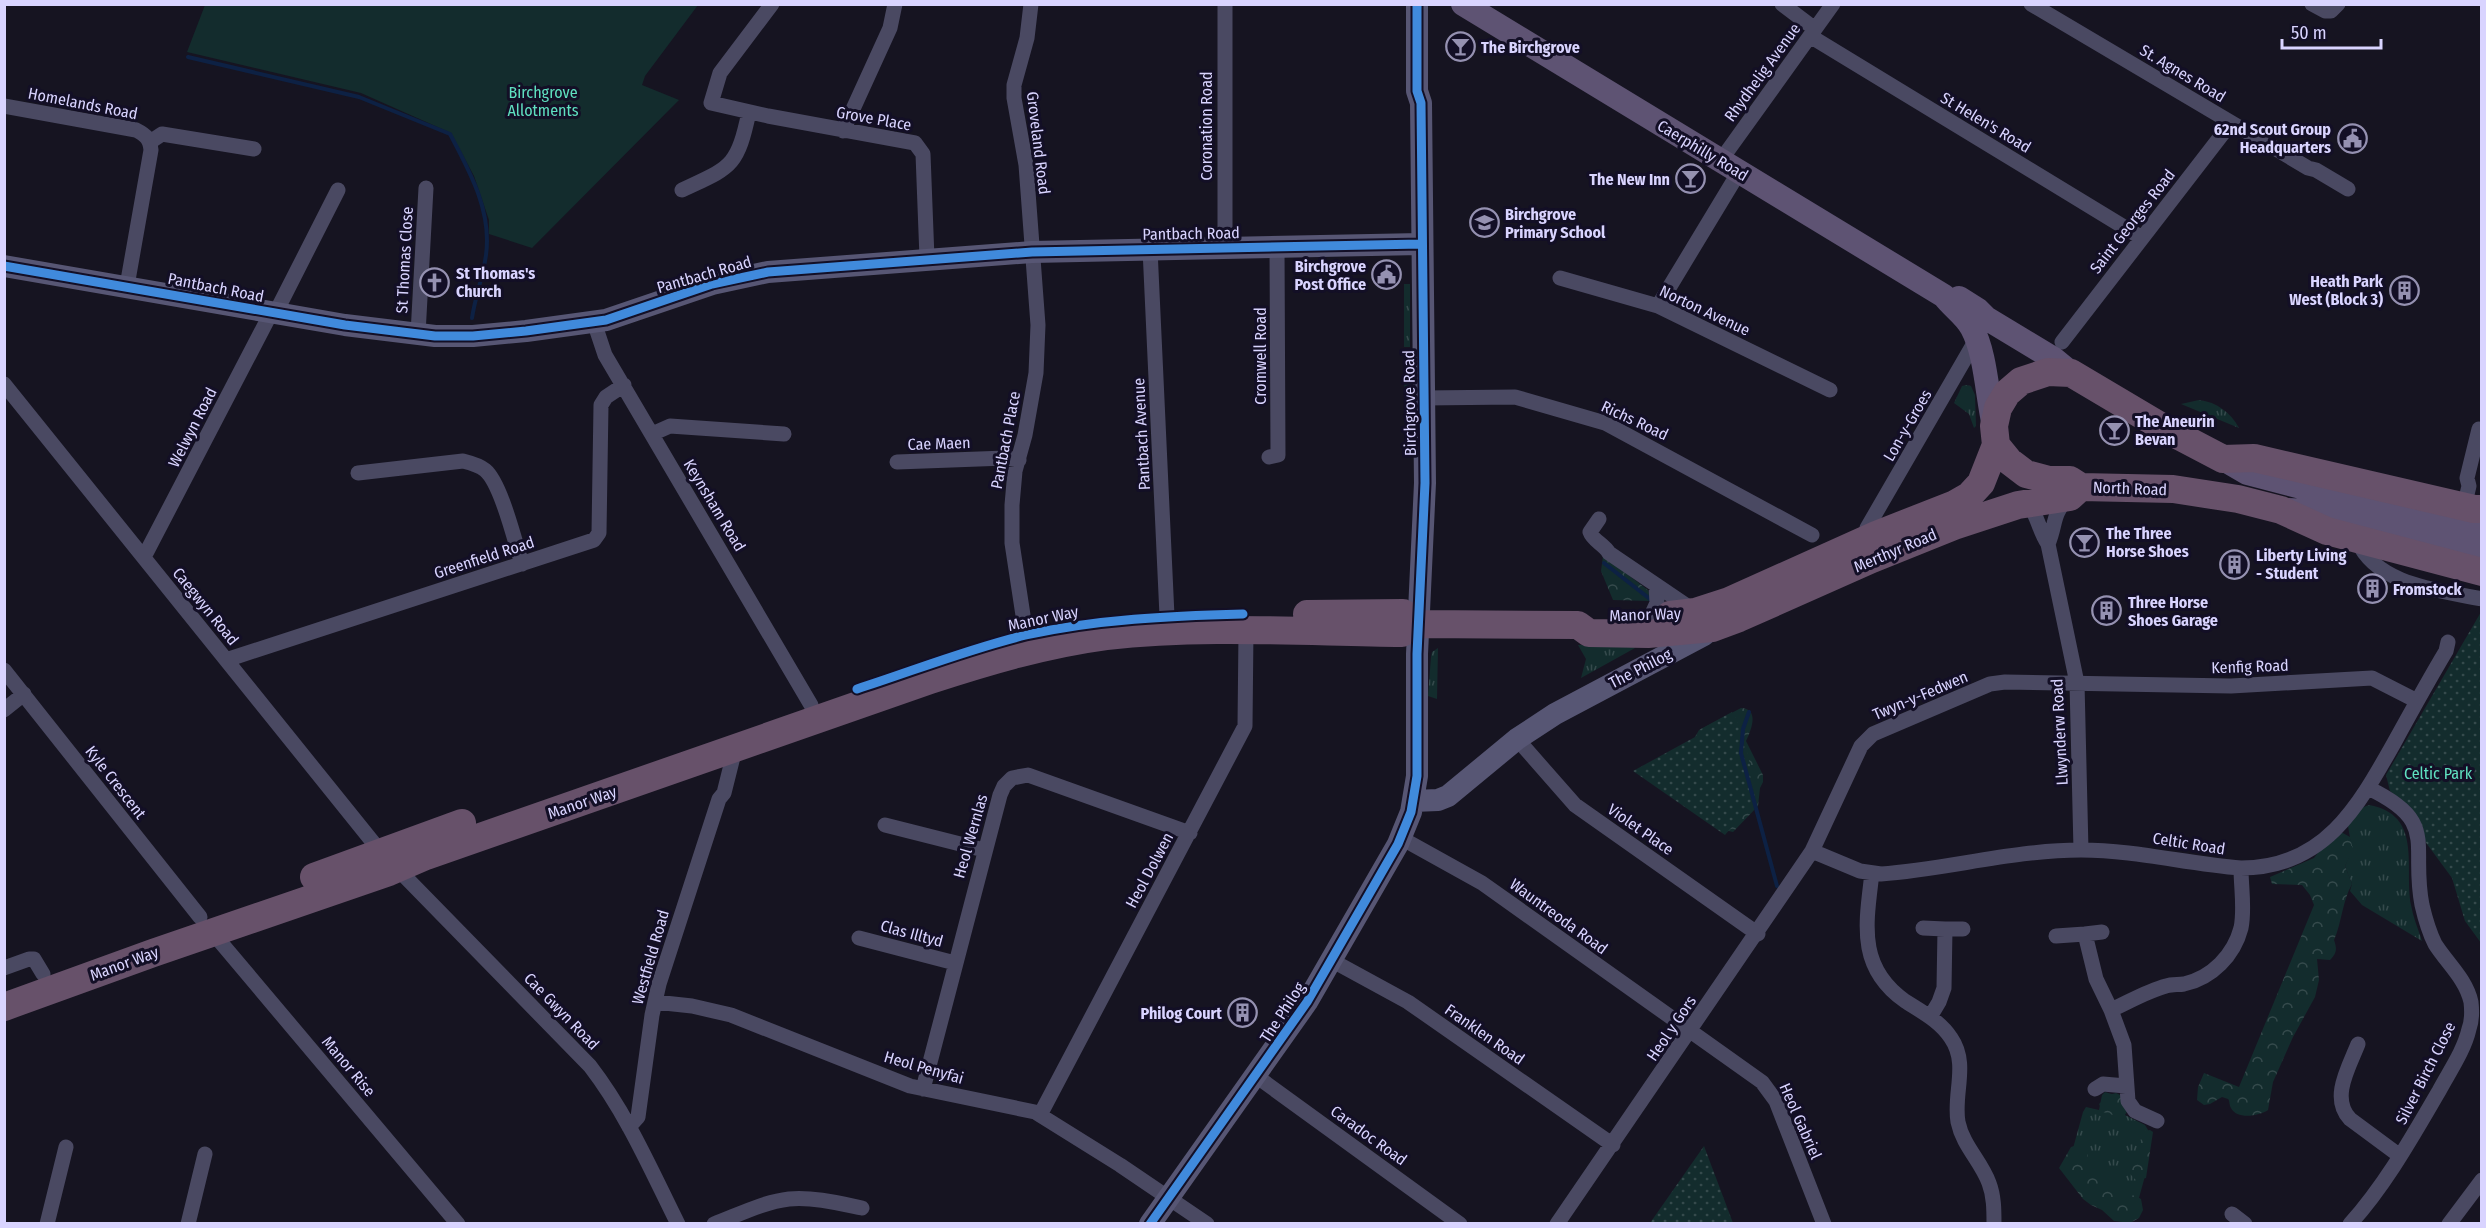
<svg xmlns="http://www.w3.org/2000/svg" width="2486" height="1228" viewBox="0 0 2486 1228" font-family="'Fira Sans Condensed',sans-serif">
  <defs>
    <pattern id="grass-tufts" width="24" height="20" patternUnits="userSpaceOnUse" patternTransform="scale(1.5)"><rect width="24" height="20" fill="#132c2d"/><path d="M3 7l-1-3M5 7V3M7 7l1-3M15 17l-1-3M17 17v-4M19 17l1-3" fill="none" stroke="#354a4c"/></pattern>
    <pattern id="forest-crowns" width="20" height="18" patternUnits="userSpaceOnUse" patternTransform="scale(1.5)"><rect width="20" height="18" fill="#132c2d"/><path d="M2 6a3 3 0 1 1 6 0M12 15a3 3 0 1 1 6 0" fill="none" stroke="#354a4c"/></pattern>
    <pattern id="park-dots" width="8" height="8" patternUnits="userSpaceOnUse" patternTransform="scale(1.5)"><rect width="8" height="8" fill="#132c2d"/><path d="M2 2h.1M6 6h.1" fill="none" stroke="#354a4c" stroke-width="1.8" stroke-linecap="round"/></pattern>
  </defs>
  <rect width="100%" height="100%" fill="#161421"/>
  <path fill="url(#grass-tufts)" d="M1404 284H1410V347H1404Z
    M1404 353H1411V436H1405Z
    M1966 385 1971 386 1975 395 1976 426 1974 428 1969 414 1954 403 1962 386Z
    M2199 400C2217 402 2231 413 2239 428L2181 404Z
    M1633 644 1635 648 1581 678 1586 659 1578 645Z
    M1438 648 1437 699 1428 696 1431 657 1432 652Z
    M2369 805C2423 815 2404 866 2411 905 2413 917 2418 929 2422 941L2362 905 2350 891 2352 884 2345 866 2352 850 2348 826 2361 808Z
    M2105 1092 2115 1095 2125 1115 2145 1125 2148 1130 2145 1176 2134 1216 2069 1163 2083 1112 2086 1107 2099 1110 2102 1095Z"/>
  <path fill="url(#forest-crowns)" d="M1603 556 1648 590 1651 598 1649 601 1613 600 1601 571Z
    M1741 708C1760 709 1751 730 1746 741L1763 775V782L1760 788 1758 806 1733 832 1724 830 1701 729Z
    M2341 832 2350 837 2353 850 2345 866 2352 884C2342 902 2342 922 2334 940 2337 949 2337 953 2330 960L2317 959 2319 980 2315 997 2293 1037 2273 1082 2268 1110C2259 1116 2237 1120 2231 1108 2229 1105 2230 1101 2228 1099L2222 1097 2210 1104 2204 1105 2197 1100 2198 1087 2204 1073 2239 1087 2314 905 2310 895 2302 885 2272 884 2270 877 2314 858 2326 842Z
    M2116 1093 2124 1097 2128 1110 2123 1118 2103 1112 2099 1104 2109 1095Z
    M2150 1130 2153 1132 2146 1178 2136 1180 2131 1175 2129 1162 2140 1145 2142 1131Z
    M2086 1142 2088 1157C2101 1164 2106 1180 2118 1190 2125 1196 2133 1193 2141 1199L2143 1210 2139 1218 2130 1223 2114 1221 2102 1210 2091 1205 2083 1199 2059 1168 2071 1147Z"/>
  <path fill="url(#park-dots)" d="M2481 612V943L2465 921 2452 878 2424 840 2409 807 2390 791 2386 775Z
    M1732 712C1745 730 1753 777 1755 800L1725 835 1633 771 1695 737 1699 730Z
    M1704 1146 1733 1223H1650Z"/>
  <path fill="#132c2d" d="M205 5V4L698 5 645 76 642 85 679 100 532 248 489 234V220L474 176 451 133 361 93 187 52Z"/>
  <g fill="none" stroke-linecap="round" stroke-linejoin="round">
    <path stroke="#0d2144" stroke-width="4" d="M188 57 359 97 450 134C470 172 492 211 486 255 483 277 475 297 472 318
      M1604 563 1650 599
      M1749 712 1743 729 1741 753 1777 886"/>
    <path stroke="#4a4962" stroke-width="15" d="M772 4 720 73 711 103 768 116 915 143 923 154 927 258
      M1782 4 1815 29
      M2031 4 2308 168 2316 170 2348 189
      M2312 4 2325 11H2331L2338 4
      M1810 36 2142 238
      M4 106 136 130C146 135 150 139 151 150L127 286
      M843 131 890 28 895 4
      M150 142 162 134 254 149
      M1721 160 1833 4
      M682 190C731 167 737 168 749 112
      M1225 248V4
      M1150 249 1167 616
      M1560 278 1658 306 1830 390
      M1658 306 1739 172
      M275 314 338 190
      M594 322 605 355 811 705
      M418 334 426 188
      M2062 342 2231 123
      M4 384 380 851 590 1066C627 1114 651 1170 678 1224
      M1424 398 1515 397 1605 423 1812 535
      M652 434 670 426 784 434
      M1269 457 1278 455 1277 247
      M897 462 1006 458 1019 460
      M358 473 463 461C471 463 479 465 485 470 501 483 515 542 522 564
      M2028 503C2038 516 2039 531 2048 544L2077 683 2081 850
      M2464 507 2469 486 2467 478 2479 429
      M1599 519 1590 532C1593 541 1604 544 1609 553L1693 610
      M1867 528 1977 338
      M2357 540C2377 586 2439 590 2482 599
      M2048 544C2056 525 2052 515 2067 499
      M144 557 271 313
      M1651 616 1657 603 1656 586
      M1026 635 1012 543V505L1015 471 1025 435 1036 373 1038 325 1026 165 1014 98V85L1027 38 1031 4
      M226 660 594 540 599 533 601 405 606 397 624 385
      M4 670 200 917
      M4 710 24 694
      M1517 739 1575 805 1758 934
      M885 825 984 850
      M1401 838 1482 883 1762 1082 1776 1101 1824 1224
      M1812 851 1860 871 1881 874C1948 869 2014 850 2081 850 2136 850 2187 864 2241 868 2324 868 2358 807 2394 743 2411 712 2428 681 2446 651L2448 642
      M1872 873C1866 924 1857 967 1905 1001 1922 1012 1940 1021 1951 1038 1969 1064 1953 1094 1958 1122 1963 1146 1981 1161 1989 1183 1994 1196 1994 1210 1994 1224
      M1923 928 1945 929 1944 988 1939 1002 1930 1017
      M1945 929H1963
      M212 932 458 1224
      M2085 934 2102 932
      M2056 936 2085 934 2096 979 2111 1010 2124 1045 2128 1101 2135 1111 2157 1121
      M859 938 955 963
      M1331 960 1408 1002 1613 1145
      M4 968 29 959H34L43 974
      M655 1002 692 1006 731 1015 910 1086 1035 1112 1120 1165 1207 1224
      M2111 1010C2129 1002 2147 991 2166 986 2172 984 2178 985 2184 984 2212 978 2234 955 2241 928 2245 909 2241 888 2241 868
      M2358 1044C2349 1067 2330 1098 2350 1119L2400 1156
      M1256 1076 1460 1224
      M923 1089 1000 795 1004 786 1012 778 1028 775 1190 833
      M2095 1089 2103 1084 2126 1086
      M1040 1115 1245 726 1246 631
      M629 1127 638 1117 652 1015 659 984 719 799 724 793 735 749
      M2232 1214 2245 1224
      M47 1224 66 1147
      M188 1224 205 1154
      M714 1224C738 1215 763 1202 789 1199 814 1197 838 1203 862 1208
      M1557 1224 1812 851 1861 746 1873 734 1990 684 2005 682 2231 686 2372 678 2417 701
      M2350 1224C2386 1184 2412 1137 2439 1091 2449 1072 2464 1051 2469 1029 2472 1021 2472 1011 2471 1002 2466 979 2447 963 2435 944 2429 932 2425 918 2422 905 2410 844 2440 822 2368 788
      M2449 1224 2482 1180"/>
    <path stroke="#575674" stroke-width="22" d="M4 266 345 325 435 336H473L526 331 606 320 712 284 768 272 1032 252 1421 244
      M1413 801 1438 800 1448 796 1517 739 1555 714 1704 635 1711 629
      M1150 1224 1307 1002 1398 844 1411 812 1417 776V654L1425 483 1421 103 1417 91V4"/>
    <path stroke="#5e5373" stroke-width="24" d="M1463 4 1944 296C1952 307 1965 315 1972 328 1986 354 1987 396 1994 426
      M1959 298 1978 310 1986 318 2054 359 2071 373
      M2223 459 2247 473 2482 534
      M2288 510 2330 512 2482 552"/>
    <path stroke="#67516a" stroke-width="28" d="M2482 509H2474L2254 458 2223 459 2162 427 2071 373 2048 372 2021 381 2007 393 1998 408 1994 426 1996 445 2009 461 2026 474 2049 480H2070L2081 487 2173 489 2238 499 2281 510 2327 531 2482 572
      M1307 614 1403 613 1419 624
      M1670 615 1695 612 1729 601 1876 535 1955 504 1969 496 1981 483 1996 445
      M314 877 462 823
      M4 1007 153 953 389 872 426 856 930 680C988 661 1046 644 1106 636 1204 625 1304 632 1402 633L1419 624 1578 625 1589 633 1648 634 1712 628 1739 618 1872 559 1954 526 2018 505 2070 497 2081 487"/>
    <defs>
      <path id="cycleway" d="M4 266 345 325 435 336H473L526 331 606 320 712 284 768 272 1032 252 1421 244
        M857 689C913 671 968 649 1026 635 1098 619 1170 616 1243 614
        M1150 1224 1307 1002 1398 844 1411 812 1417 776V654L1425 483 1421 103 1417 91V4"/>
    </defs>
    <use href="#cycleway" stroke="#130f26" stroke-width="13"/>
    <use href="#cycleway" stroke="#408adc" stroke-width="9"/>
  </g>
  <defs>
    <symbol id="bar-ring" viewBox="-11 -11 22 22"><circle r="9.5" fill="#130f26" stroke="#9591b1" stroke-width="1.5"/><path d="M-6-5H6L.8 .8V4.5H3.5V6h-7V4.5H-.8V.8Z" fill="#9591b1"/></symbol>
    <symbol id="civic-ring" viewBox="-11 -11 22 22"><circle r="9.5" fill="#130f26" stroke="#9591b1" stroke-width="1.5"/><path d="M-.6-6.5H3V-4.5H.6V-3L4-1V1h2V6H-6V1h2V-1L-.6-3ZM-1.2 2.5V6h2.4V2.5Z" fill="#9591b1"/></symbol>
    <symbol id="school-ring" viewBox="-11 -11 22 22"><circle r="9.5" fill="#130f26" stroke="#9591b1" stroke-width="1.5"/><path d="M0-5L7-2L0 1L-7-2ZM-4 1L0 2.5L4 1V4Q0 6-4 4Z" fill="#9591b1"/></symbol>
    <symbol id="church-ring" viewBox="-11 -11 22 22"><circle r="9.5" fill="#130f26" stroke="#9591b1" stroke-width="1.5"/><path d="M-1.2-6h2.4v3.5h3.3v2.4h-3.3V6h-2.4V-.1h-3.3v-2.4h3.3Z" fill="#9591b1"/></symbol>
    <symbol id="building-ring" viewBox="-11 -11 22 22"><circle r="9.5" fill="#130f26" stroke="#9591b1" stroke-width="1.5"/><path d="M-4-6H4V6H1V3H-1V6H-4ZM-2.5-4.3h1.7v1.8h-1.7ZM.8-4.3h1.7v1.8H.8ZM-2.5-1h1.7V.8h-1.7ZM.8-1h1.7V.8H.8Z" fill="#9591b1"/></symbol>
  </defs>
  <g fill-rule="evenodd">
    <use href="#bar-ring" x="1444" y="30" width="33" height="33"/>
    <use href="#civic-ring" x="2336" y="122" width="33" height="33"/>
    <use href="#bar-ring" x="1674" y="162" width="33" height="33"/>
    <use href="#school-ring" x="1468" y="206" width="33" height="33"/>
    <use href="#civic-ring" x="1370" y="258" width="33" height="33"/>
    <use href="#church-ring" x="418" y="266" width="33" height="33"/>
    <use href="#building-ring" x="2388" y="274" width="33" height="33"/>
    <use href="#bar-ring" x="2098" y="414" width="33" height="33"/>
    <use href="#bar-ring" x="2068" y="526" width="33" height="33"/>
    <use href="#building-ring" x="2218" y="548" width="33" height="33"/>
    <use href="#building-ring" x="2356" y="572" width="33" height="33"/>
    <use href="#building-ring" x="2090" y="594" width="33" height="33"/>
    <use href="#building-ring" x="1226" y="996" width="33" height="33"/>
  </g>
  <g text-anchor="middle" stroke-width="6" stroke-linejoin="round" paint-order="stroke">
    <g font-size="16" font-weight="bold" fill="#d9d4ff" stroke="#130f26" text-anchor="start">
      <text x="1481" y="53">The Birchgrove</text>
      <text x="2331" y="135" text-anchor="end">62nd Scout Group<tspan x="2331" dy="18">Headquarters</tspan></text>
      <text x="1670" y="185" text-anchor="end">The New Inn</text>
      <text x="1505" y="220">Birchgrove<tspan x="1505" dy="18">Primary School</tspan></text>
      <text x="1366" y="272" text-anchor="end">Birchgrove<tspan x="1366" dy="18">Post Office</tspan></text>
      <text x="456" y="279">St Thomas's<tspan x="456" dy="18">Church</tspan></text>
      <text x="2383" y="287" text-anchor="end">Heath Park<tspan x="2383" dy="18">West (Block 3)</tspan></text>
      <text x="2135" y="427">The Aneurin<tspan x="2135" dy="18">Bevan</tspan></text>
      <text x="2106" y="539">The Three<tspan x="2106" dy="18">Horse Shoes</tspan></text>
      <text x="2256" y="561">Liberty Living<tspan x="2256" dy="18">- Student</tspan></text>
      <text x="2393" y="595">Fromstock</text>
      <text x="2128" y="608">Three Horse<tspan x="2128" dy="18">Shoes Garage</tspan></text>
      <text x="1222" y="1019" text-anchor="end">Philog Court</text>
    </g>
    <g font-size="16" fill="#d9d4ff" stroke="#130f26">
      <text transform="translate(1762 72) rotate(-54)" y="6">Rhydhelig Avenue</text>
      <text transform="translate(2183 73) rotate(31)" y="6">St. Agnes Road</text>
      <text transform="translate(83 103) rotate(11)" y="6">Homelands Road</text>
      <text transform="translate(874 118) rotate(10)" y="6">Grove Place</text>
      <text transform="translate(1986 122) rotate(31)" y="6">St Helen's Road</text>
      <text transform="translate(1206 126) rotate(-90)" y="6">Coronation Road</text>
      <text transform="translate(1039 143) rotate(83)" y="6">Groveland Road</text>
      <text transform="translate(1703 150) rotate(31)" y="6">Caerphilly Road</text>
      <text transform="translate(2132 221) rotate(-52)" y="6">Saint Georges Road</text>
      <text transform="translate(1191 233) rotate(-1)" y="6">Pantbach Road</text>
      <text transform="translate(404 260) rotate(-87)" y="6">St Thomas Close</text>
      <text transform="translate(704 274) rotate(-16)" y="6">Pantbach Road</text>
      <text transform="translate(216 287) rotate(11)" y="6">Pantbach Road</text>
      <text transform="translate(1705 310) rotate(25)" y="6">Norton Avenue</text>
      <text transform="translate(1260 356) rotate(-90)" y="6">Cromwell Road</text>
      <text transform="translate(1409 403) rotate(-91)" y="6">Birchgrove Road</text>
      <text transform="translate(1635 420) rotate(25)" y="6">Richs Road</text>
      <text transform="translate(1907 425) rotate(-60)" y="6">Lon-y-Groes</text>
      <text transform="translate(192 427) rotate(-63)" y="6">Welwyn Road</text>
      <text transform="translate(1141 434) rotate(-93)" y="6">Pantbach Avenue</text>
      <text transform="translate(1005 440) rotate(-79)" y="6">Pantbach Place</text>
      <text transform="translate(939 443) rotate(-2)" y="6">Cae Maen</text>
      <text transform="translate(2130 488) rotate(2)" y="6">North Road</text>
      <text transform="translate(715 505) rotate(59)" y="6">Keynsham Road</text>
      <text transform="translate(1895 550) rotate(-23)" y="6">Merthyr Road</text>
      <text transform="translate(484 557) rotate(-18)" y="6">Greenfield Road</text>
      <text transform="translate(206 606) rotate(51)" y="6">Caegwyn Road</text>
      <text transform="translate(1645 614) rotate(-2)" y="6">Manor Way</text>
      <text transform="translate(1043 618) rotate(-12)" y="6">Manor Way</text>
      <text transform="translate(2250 666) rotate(-2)" y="6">Kenfig Road</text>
      <text transform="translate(1640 668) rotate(-27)" y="6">The Philog</text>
      <text transform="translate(1920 695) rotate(-23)" y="6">Twyn-y-Fedwen</text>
      <text transform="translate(2059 732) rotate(-93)" y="6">Llwynderw Road</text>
      <text transform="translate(116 782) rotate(52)" y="6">Kyle Crescent</text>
      <text transform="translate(582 802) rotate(-19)" y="6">Manor Way</text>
      <text transform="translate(1641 829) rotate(35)" y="6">Violet Place</text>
      <text transform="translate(970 836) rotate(-74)" y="6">Heol Wernlas</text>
      <text transform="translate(2189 843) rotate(9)" y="6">Celtic Road</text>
      <text transform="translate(1149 870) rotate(-62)" y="6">Heol Dolwen</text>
      <text transform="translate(1559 916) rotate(36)" y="6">Wauntreoda Road</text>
      <text transform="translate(912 933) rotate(15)" y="6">Clas Illtyd</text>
      <text transform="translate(650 957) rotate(-74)" y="6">Westfield Road</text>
      <text transform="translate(124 963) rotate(-20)" y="6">Manor Way</text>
      <text transform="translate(562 1011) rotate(46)" y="6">Cae Gwyn Road</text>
      <text transform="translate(1282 1012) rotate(-57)" y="6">The Philog</text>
      <text transform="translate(1671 1028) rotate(-56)" y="6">Heol y Gors</text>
      <text transform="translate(1485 1034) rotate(35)" y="6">Franklen Road</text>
      <text transform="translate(349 1066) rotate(50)" y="6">Manor Rise</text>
      <text transform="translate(924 1067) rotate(16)" y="6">Heol Penyfai</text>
      <text transform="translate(2425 1073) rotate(-63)" y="6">Silver Birch Close</text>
      <text transform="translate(1801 1121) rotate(66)" y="6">Heol Gabriel</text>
      <text transform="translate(1369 1135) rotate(36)" y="6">Caradoc Road</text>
    </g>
    <g font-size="16" fill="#5fe0c0" stroke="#130f26">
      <text x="543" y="98">Birchgrove<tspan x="543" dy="18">Allotments</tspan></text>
      <text x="2438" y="779">Celtic Park</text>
    </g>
  </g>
  <rect width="2486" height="1228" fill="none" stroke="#d9d4ff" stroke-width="12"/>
  <path d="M2282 39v9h99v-9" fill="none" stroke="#d9d4ff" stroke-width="3"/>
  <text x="2291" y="39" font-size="18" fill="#d9d4ff" stroke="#130f26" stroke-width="4.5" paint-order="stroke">50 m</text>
</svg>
